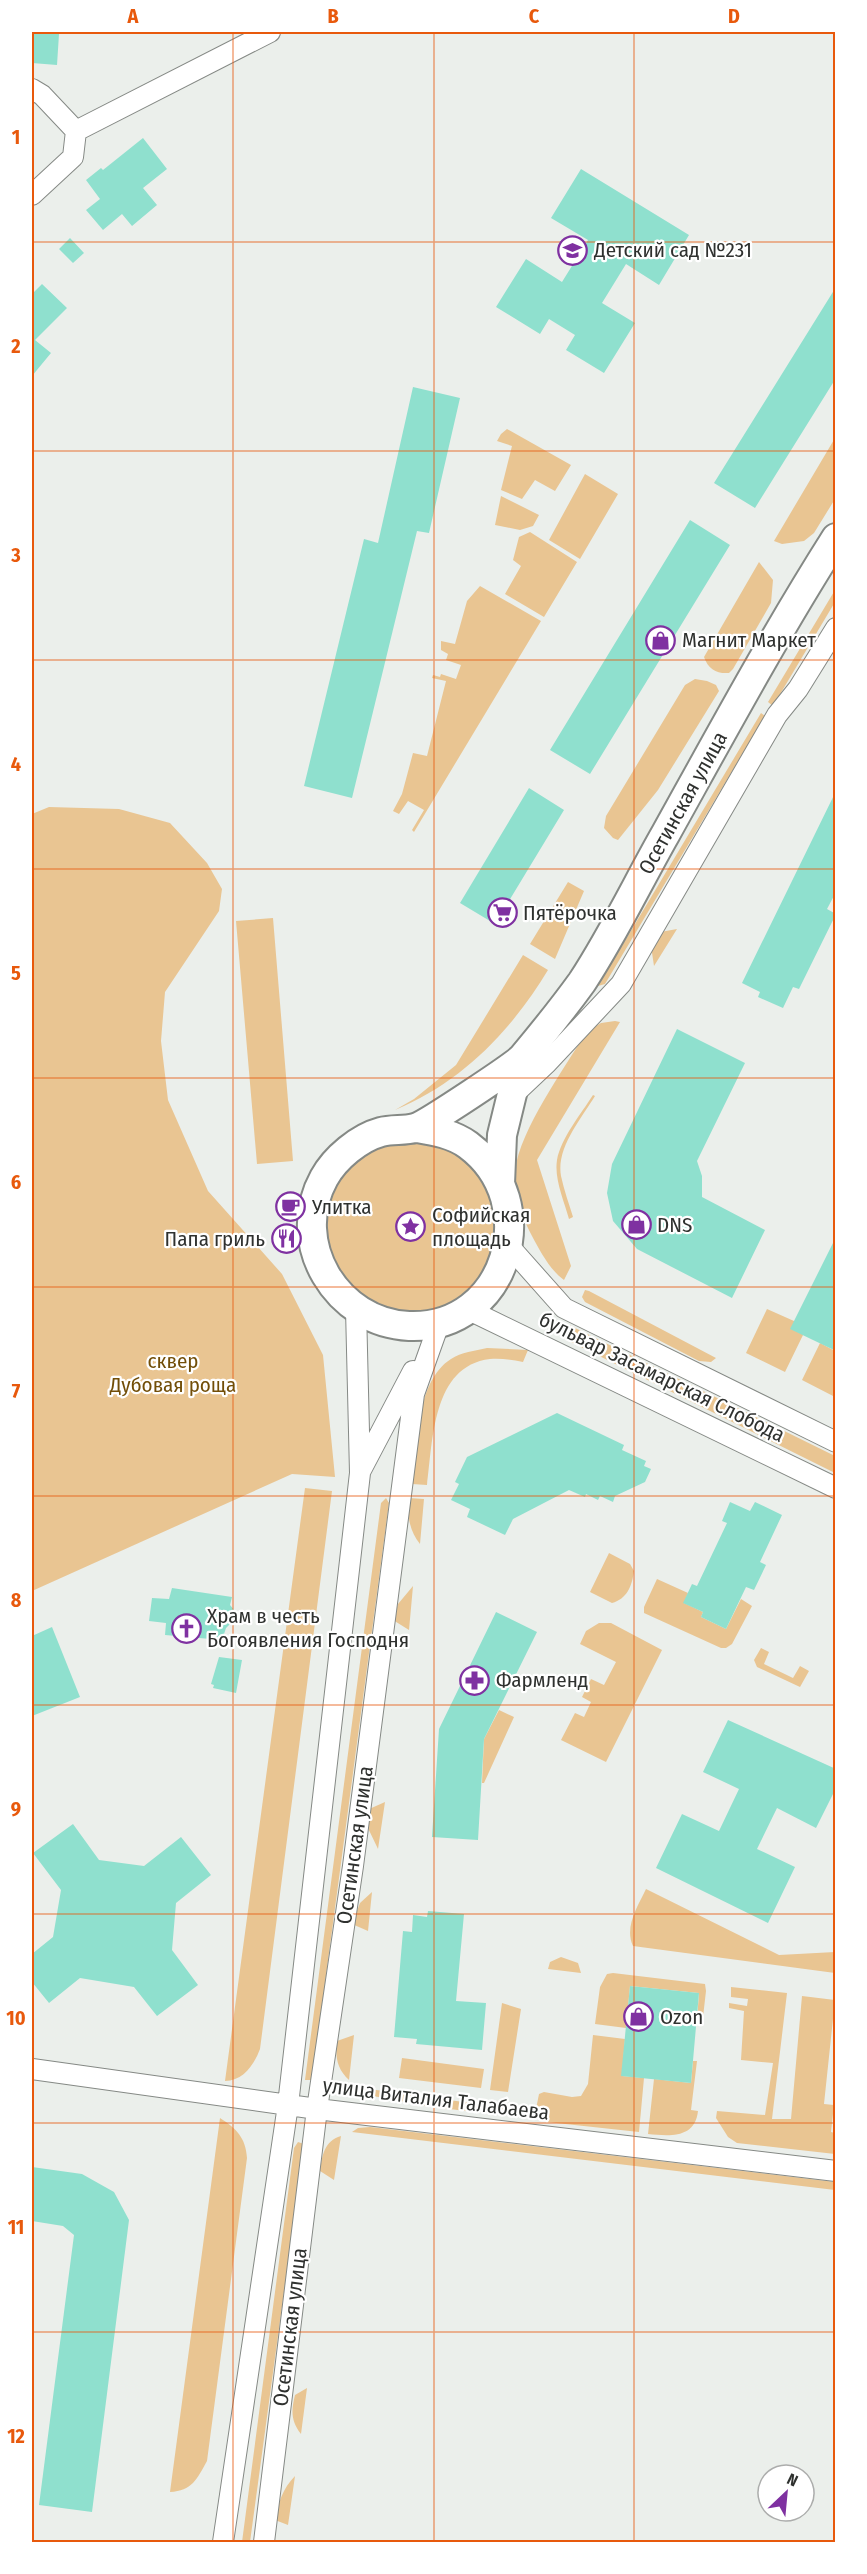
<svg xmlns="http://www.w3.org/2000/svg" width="867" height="2574" viewBox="0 0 867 2574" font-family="'Fira Sans Condensed',sans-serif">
  <rect width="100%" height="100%" fill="#ebefeb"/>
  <path fill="#e9c592" d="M507 429 571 465 555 491 535 480 522 499 501 490 512 446 497 441 501 434Z
    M835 438V499L814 533 804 541 782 544 774 541Z
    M585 474 618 494 580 559 549 540Z
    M501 496 539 515 533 526 520 530 495 525Z
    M530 532 577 562 544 617 505 594 521 566 513 560 519 537Z
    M759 562 773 580 771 603 733 669 729 673C717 674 708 669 704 657Z
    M480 586 541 621 414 832 412 830 424 810 408 801 399 814 393 811 402 794 413 753 427 756 446 681 432 678 433 675 440 677 441 674 456 679 461 665 446 660 448 654 441 650V641L455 644 467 601Z
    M835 590V602L773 706 768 702Z
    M695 679 707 681 716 685 719 691 658 790 618 840 613 838 604 828 606 816 685 685Z
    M761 713 765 716 605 984 598 986Z
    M49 807 119 809 170 823 207 863 222 889 219 911 165 992 161 1041 168 1100 208 1191 282 1274 323 1355 335 1477 292 1474 32 1591V814Z
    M568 882 584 891 555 959 530 944Z
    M273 918 293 1161 257 1164 236 921Z
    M677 929 654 966 651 946 655 933Z
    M523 955 548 970C511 1031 462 1082 395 1110L414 1099 456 1065Z
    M615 1021 620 1022 537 1160 571 1266 564 1280C550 1270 540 1251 532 1236 522 1216 512 1194 515 1171 520 1129 564 1070 586 1032L601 1023Z
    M593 1095 595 1096C581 1119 556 1148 561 1176 564 1190 569 1204 573 1217L569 1219C564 1201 554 1179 557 1160 561 1138 581 1114 593 1095Z
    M325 1226a86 86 0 1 1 172 0a86 86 0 1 1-172 0Z
    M585 1290 589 1291 716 1358 711 1362 699 1361 585 1302 582 1297Z
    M767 1309 794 1321 803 1335 785 1372 746 1353Z
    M567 1324 835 1456V1473L561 1337Z
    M820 1343 835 1351V1397L802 1380Z
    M487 1348 528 1350 523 1362C512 1360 501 1358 490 1359 432 1366 433 1441 427 1485L412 1484C416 1447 416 1381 451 1359 461 1352 475 1351 487 1348Z
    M305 1488 332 1491 260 2049C254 2065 243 2081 225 2081Z
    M386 1498 389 1503 313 2073 311 2080H305L381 1503Z
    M409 1498 424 1499 420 1544C409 1530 407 1515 409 1498Z
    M609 1553 630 1564 634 1571C632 1586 627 1599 612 1603L590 1592Z
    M657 1579 688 1593 684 1603 703 1612 701 1617 726 1629 741 1599 752 1606 732 1644 726 1648H721L644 1613V1607Z
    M413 1586 409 1630 393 1620 398 1604Z
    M599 1623H611L662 1650 606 1762 561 1740 575 1713 584 1717 591 1702 582 1697 591 1679 604 1685 616 1662 580 1644 586 1631Z
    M761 1648 769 1652 764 1664 793 1678 800 1666 809 1671 800 1687 757 1667 754 1660Z
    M499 1710 514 1717 484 1783H482L484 1739Z
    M385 1802 378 1849 367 1826V1810Z
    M646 1889 779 1955 835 1952V1973L633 1946C624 1927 638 1906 646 1889Z
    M372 1892 368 1931 352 1924 360 1903Z
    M561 1957 578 1963 581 1973 548 1969 550 1962Z
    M613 1973 705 1984 706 1991 703 2017 697 2020 699 1993 630 1986 626 2028 595 2024 600 1987 607 1974Z
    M731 1987 787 1993 772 2119H791L802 1996 835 2000 824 2104 834 2105 831 2132 835 2133V2154L737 2143 728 2137 716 2118 717 2111 765 2115 773 2063 741 2060 744 2011 729 2008V2003L747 2006 748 1999 731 1997Z
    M502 2003 521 2009 508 2092 490 2090Z
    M354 2035 349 2080C337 2069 335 2057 337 2041Z
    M593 2035 625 2039 622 2076 644 2078 639 2132 547 2122 536 2109 539 2094 544 2092 572 2097 581 2096 588 2084Z
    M402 2058 484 2069 481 2088 399 2078Z
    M693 2061H697L691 2110 698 2111C695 2139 669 2136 648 2134L654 2079 691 2083Z
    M362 2088 507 2108C480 2119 404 2101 372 2096L364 2092Z
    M220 2118C236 2128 246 2138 247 2158L207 2461C197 2479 192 2491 170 2492Z
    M370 2127 835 2182V2190L352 2132 358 2128Z
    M341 2136 334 2180 320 2171C322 2156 324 2141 341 2136Z
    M298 2142 304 2144 250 2542H242L294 2148Z
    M307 2388 301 2434C291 2421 291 2411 295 2395Z
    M295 2476 288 2525 275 2520C278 2503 283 2488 295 2476Z"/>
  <path fill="#8fe0ce" d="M32 32 59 34 57 65 32 63Z
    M143 138 167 169 143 188 157 205 132 226 122 214 103 230 86 210 100 199 86 180 101 168 103 170Z
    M581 169 689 235 659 285 626 264 602 303 635 323 604 373 566 350 575 335 549 319 540 334 496 307 526 259 562 282 588 240 551 218Z
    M70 238 84 253 73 263 59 249Z
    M42 284 67 308 35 340 51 353 32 376V294Z
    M836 287V378L755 508 714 483Z
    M413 387 460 398 429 533 417 531 352 798 304 786 364 539 378 543Z
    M690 520 730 545 590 774 550 750Z
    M529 788 564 810 495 924 460 903Z
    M836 791V892L827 909 836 914 799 989 793 987 783 1008 758 997 760 992 742 983Z
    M677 1029 745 1063 697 1161 702 1176V1197L765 1230 732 1298 637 1249 613 1221 607 1193 612 1164Z
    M836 1237V1351L790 1329Z
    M557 1413 624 1445 622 1450 646 1461 644 1466 651 1469 645 1482 615 1496 613 1502 600 1496 598 1500 586 1494 585 1497 569 1490 513 1519 505 1535 467 1517 470 1509 451 1500 459 1484 455 1482 467 1457Z
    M730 1502 750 1511 755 1502 782 1515 760 1562 766 1565 754 1590 746 1587 726 1629 701 1617 703 1612 683 1603 692 1584 697 1586 727 1523 722 1521Z
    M172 1588 232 1597 230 1605 235 1611 233 1621 226 1628 222 1640 165 1635 166 1623 149 1621 152 1598 169 1599Z
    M496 1612 537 1632 484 1739 478 1840 432 1837 439 1729Z
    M52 1627 80 1697 32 1716V1636Z
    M219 1657 242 1660 236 1693 213 1688 214 1685 211 1684Z
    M728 1720 836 1769V1788L816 1828 777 1808 757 1849 795 1867 768 1923 656 1868 682 1814 719 1831 739 1789 703 1772Z
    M73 1824 99 1860 144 1866 181 1837 211 1875 176 1903 172 1950 198 1985 157 2016 134 1987 80 1978 49 2003 32 1982V1954L53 1937 61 1890 33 1853Z
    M428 1911 464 1914 456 2001 486 2003 482 2050 416 2044 417 2039 394 2037 403 1931 412 1932 413 1915 427 1917Z
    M630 1986 699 1993 691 2083 621 2076Z
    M32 2167 82 2174 114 2192 129 2220 92 2512 39 2505 74 2235 63 2226 32 2221Z"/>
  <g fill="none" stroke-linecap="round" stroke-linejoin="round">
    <defs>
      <path id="street" d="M32 89 42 95 76 131 73 157 32 195
        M76 131 270 32
        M512 1096 547 1063 621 984 777 715 798 689 836 628
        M508 1245 564 1308 836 1442
        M467 1309 836 1488
        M361 1470 413 1371
        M32 2069 317 2109 836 2171
        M223 2542 288 2105 360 1473 356 1309
        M264 2542 317 2109 353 1866 414 1394 440 1321"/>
      <path id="secondary" d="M417 1128C435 1131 453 1134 468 1145 545 1202 507 1330 409 1326 337 1323 288 1243 324 1178 335 1158 359 1138 381 1132 392 1129 404 1131 415 1128 426 1125 516 1065 523 1057 543 1033 564 1007 582 982 613 935 638 882 666 833 721 734 775 634 836 538
        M500 1184 502 1135 520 1061"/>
    </defs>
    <use href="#street" stroke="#858985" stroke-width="22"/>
    <use href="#secondary" stroke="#858985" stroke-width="32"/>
    <use href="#street" stroke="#fff" stroke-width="20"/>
    <use href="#secondary" stroke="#fff" stroke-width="28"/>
  </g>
  <path fill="none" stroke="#e8590c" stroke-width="1.5" stroke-opacity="0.55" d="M233 32V2542M434 32V2542M634 32V2542M32 242H836M32 451H836M32 660H836M32 869H836M32 1078H836M32 1287H836M32 1496H836M32 1705H836M32 1914H836M32 2123H836M32 2332H836"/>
  <defs>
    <symbol id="school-ring" viewBox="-11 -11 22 22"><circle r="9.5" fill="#fff" stroke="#7f31a1" stroke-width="1.5"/><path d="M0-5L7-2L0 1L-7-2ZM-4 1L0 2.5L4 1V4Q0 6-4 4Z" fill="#7f31a1"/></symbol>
    <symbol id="shop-ring" viewBox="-11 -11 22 22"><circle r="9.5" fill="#fff" stroke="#7f31a1" stroke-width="1.5"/><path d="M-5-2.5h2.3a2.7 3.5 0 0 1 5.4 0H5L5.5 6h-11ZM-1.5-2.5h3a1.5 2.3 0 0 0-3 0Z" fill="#7f31a1"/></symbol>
    <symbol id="supermarket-ring" viewBox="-11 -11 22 22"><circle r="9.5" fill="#fff" stroke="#7f31a1" stroke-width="1.5"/><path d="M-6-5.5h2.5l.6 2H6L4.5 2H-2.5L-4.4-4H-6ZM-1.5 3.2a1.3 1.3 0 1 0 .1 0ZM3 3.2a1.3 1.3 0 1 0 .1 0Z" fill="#7f31a1"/></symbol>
    <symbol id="cafe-ring" viewBox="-11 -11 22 22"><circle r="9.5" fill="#fff" stroke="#7f31a1" stroke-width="1.5"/><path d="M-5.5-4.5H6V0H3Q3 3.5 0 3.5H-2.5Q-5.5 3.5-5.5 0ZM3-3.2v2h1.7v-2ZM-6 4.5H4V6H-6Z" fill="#7f31a1"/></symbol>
    <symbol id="sight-ring" viewBox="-11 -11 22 22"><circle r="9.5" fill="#fff" stroke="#7f31a1" stroke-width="1.5"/><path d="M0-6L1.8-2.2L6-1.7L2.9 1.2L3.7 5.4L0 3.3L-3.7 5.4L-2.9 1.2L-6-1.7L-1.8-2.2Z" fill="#7f31a1"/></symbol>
    <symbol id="restaurant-ring" viewBox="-11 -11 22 22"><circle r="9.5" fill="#fff" stroke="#7f31a1" stroke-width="1.5"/><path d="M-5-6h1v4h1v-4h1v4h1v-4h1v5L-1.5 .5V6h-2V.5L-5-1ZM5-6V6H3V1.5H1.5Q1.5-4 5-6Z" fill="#7f31a1"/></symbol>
    <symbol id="church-ring" viewBox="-11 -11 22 22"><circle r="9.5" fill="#fff" stroke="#7f31a1" stroke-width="1.5"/><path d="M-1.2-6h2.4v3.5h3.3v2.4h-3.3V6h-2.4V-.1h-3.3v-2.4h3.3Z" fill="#7f31a1"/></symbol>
    <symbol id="pharmacy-ring" viewBox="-11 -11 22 22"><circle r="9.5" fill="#fff" stroke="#7f31a1" stroke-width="1.5"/><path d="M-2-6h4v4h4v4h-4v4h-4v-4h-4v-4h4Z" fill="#7f31a1"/></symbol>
  </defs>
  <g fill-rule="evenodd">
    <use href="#school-ring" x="556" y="234" width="33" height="33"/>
    <use href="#shop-ring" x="644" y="624" width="33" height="33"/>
    <use href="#supermarket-ring" x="486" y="896" width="33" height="33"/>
    <use href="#cafe-ring" x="274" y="1190" width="33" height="33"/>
    <use href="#shop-ring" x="620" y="1208" width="33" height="33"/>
    <use href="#sight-ring" x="394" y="1210" width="33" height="33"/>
    <use href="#restaurant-ring" x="270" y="1222" width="33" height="33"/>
    <use href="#church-ring" x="170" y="1612" width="33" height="33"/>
    <use href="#pharmacy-ring" x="458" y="1664" width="33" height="33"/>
    <use href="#shop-ring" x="622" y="2000" width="33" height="33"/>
  </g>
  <g text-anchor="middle" stroke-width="4.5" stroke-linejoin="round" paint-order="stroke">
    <g font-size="21" fill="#2f312f" stroke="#fff" text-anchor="start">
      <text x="594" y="257">Детский сад №231</text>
      <text x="682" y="647">Магнит Маркет</text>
      <text x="523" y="920">Пятёрочка</text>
      <text x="312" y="1214">Улитка</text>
      <text x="432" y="1222">Софийская<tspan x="432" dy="24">площадь</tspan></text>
      <text x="657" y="1232">DNS</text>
      <text x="265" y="1246" text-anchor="end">Папа гриль</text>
      <text x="207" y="1623">Храм в честь<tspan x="207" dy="24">Богоявления Господня</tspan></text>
      <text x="496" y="1687">Фармленд</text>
      <text x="660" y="2024">Ozon</text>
    </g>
    <g font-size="21" fill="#2f312f" stroke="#fff">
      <text transform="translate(683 803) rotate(-61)" y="7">Осетинская улица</text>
      <text transform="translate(662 1377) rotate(26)" y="7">бульвар Засамарская Слобода</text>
      <text transform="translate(355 1845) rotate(-82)" y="7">Осетинская улица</text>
      <text transform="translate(436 2099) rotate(7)" y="7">улица Виталия Талабаева</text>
      <text transform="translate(290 2327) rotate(-83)" y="7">Осетинская улица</text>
    </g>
    <g font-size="21" fill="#724e08" stroke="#fff">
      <text x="173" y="1368">сквер<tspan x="173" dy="24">Дубовая роща</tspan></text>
    </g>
  </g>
  <rect width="867" height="2574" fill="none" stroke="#ffffff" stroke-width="66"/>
  <g transform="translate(786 2493) rotate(26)"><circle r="28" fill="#ffffff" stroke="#acadac" stroke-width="1.5"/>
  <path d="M0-4.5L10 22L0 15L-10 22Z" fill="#7f31a1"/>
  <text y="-9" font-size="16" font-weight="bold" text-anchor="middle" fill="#2f312f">N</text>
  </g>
  <rect x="33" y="33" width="801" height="2508" fill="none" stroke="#e8590c" stroke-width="2"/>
  <g font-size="20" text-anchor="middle" font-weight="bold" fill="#e8590c">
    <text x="133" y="23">A</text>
    <text x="333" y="23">B</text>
    <text x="534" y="23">C</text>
    <text x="734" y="23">D</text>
    <text x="16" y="144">1</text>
    <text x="16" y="353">2</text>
    <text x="16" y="562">3</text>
    <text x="16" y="771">4</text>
    <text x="16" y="980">5</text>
    <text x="16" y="1189">6</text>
    <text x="16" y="1398">7</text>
    <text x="16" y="1607">8</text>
    <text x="16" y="1816">9</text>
    <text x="16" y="2025">10</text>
    <text x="16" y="2234">11</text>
    <text x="16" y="2443">12</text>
  </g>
</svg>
